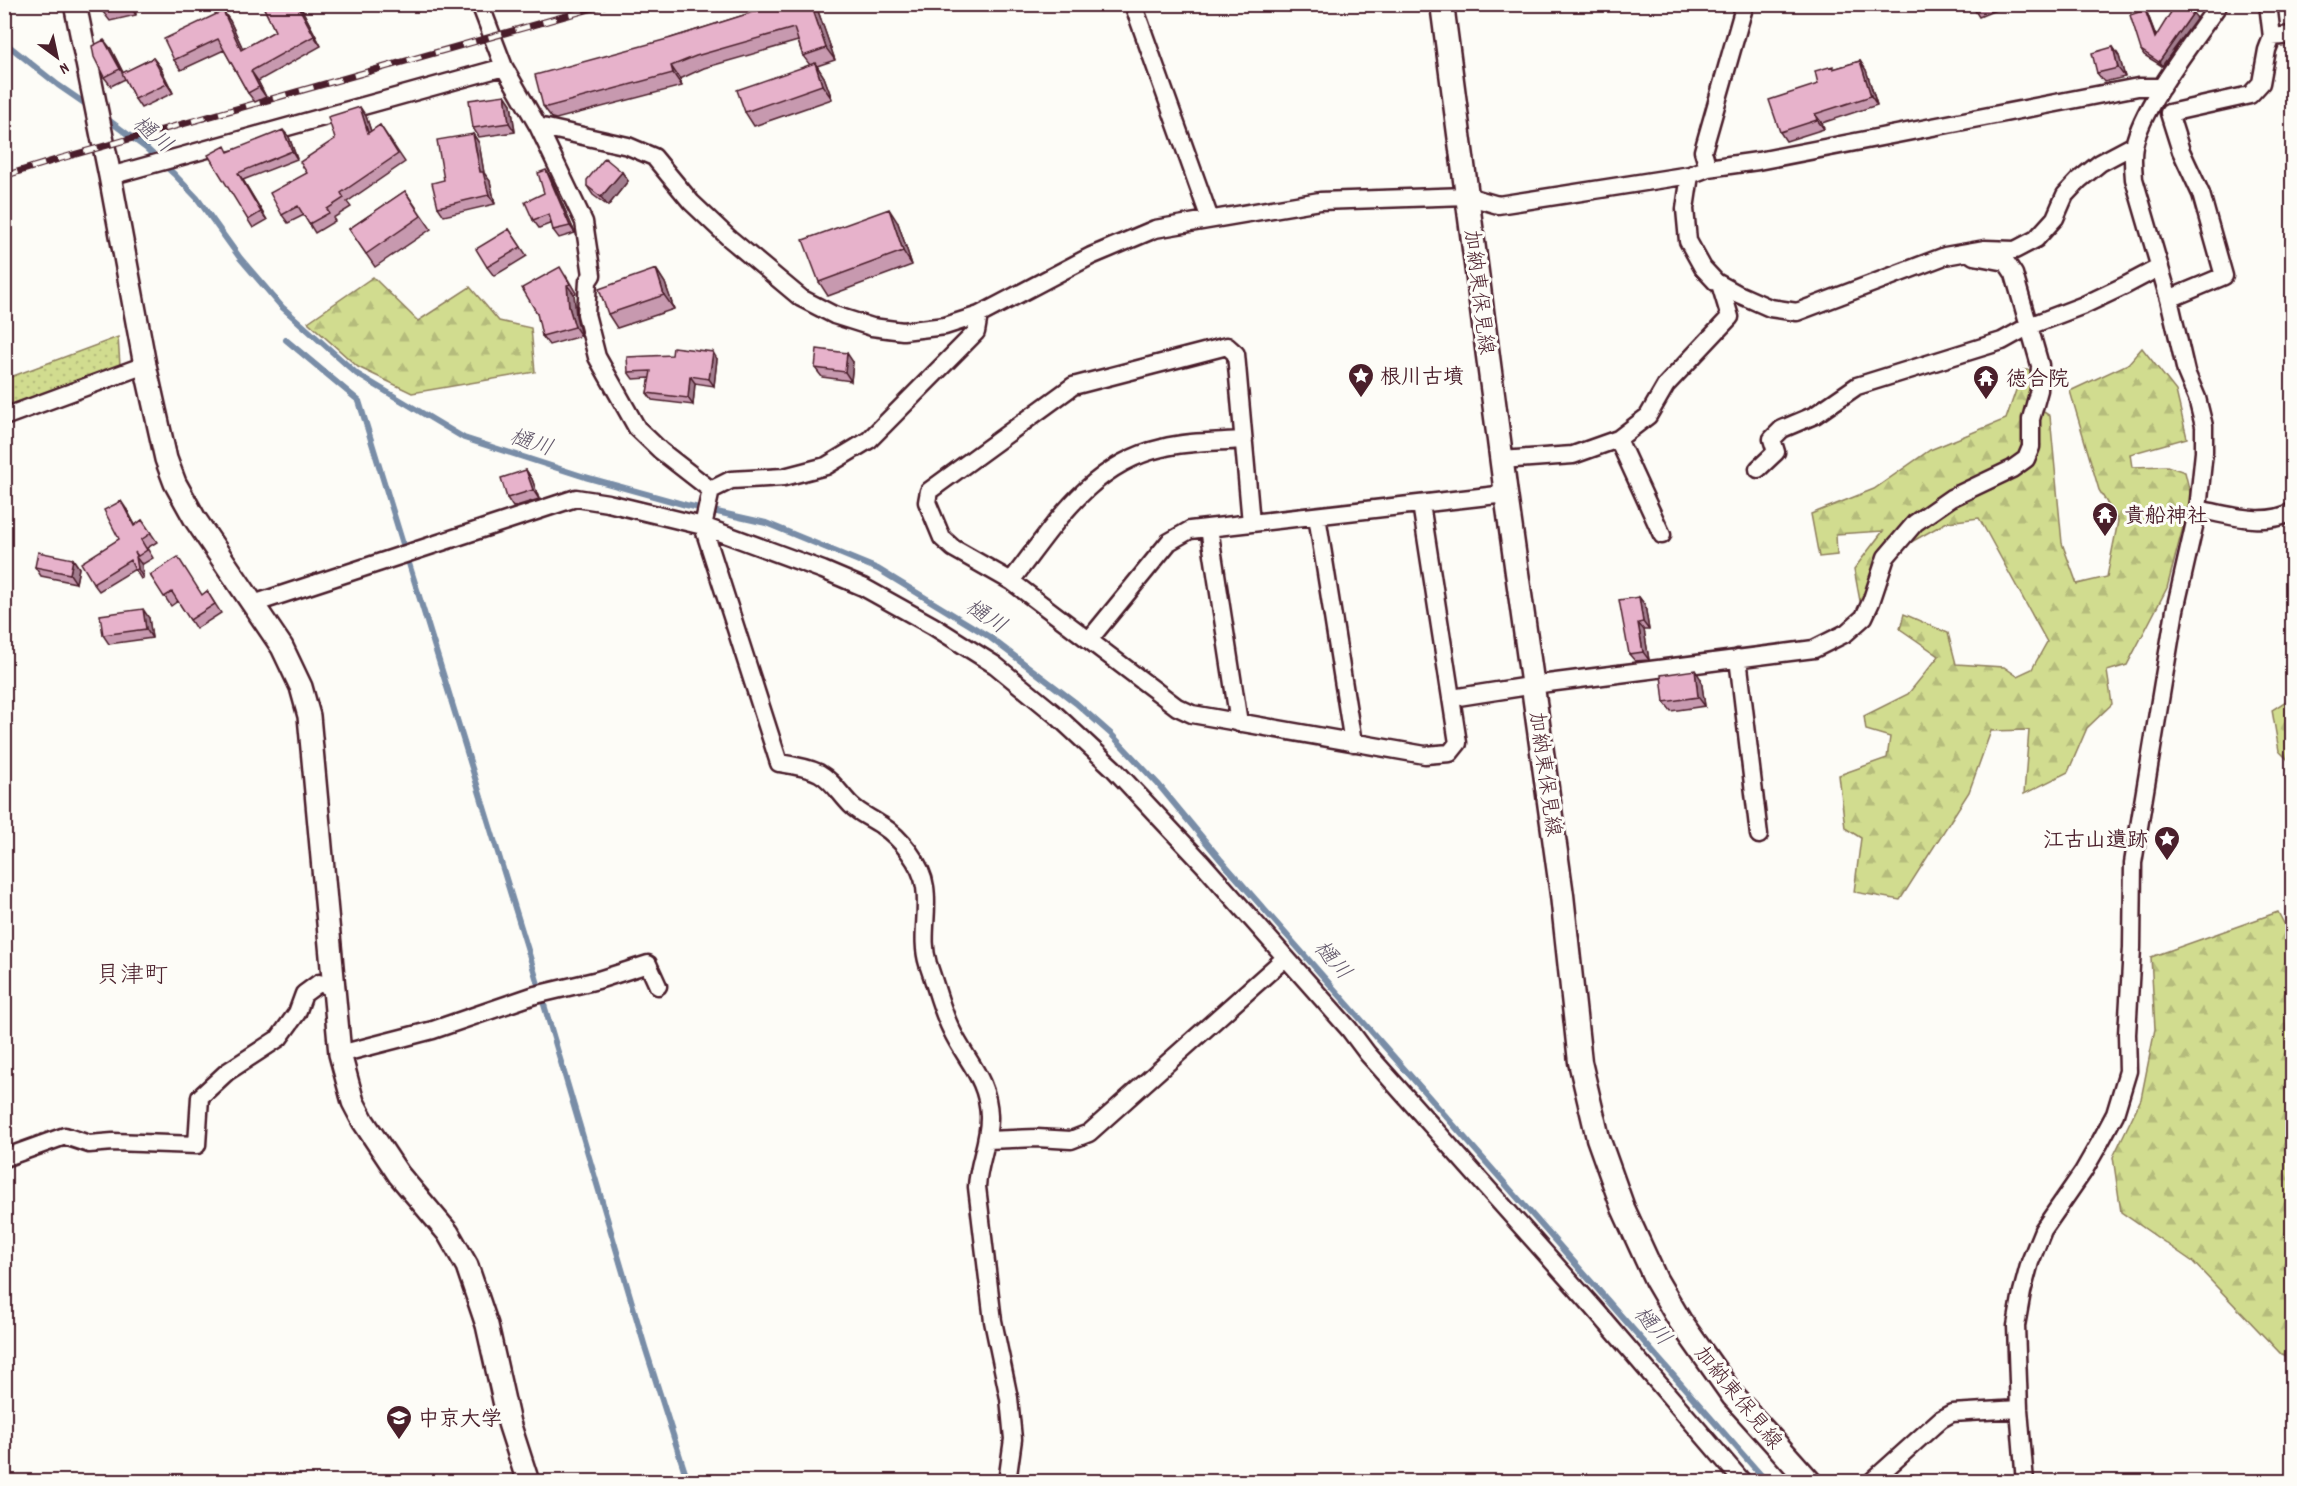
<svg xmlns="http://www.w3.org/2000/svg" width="2297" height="1486" viewBox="0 0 2297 1486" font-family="Dekko,'Klee One',sans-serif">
  <defs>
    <pattern id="grass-dots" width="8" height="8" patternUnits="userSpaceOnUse" patternTransform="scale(1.5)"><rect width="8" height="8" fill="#d1dc8f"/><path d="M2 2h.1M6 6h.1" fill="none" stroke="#b5bc7c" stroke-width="1.8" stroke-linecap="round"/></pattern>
    <pattern id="forest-firs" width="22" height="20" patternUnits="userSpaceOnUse" patternTransform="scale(1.5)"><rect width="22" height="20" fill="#d1dc8f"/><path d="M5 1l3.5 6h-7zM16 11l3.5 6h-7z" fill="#b5bc7c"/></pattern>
  </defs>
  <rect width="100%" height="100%" fill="#fdfcf7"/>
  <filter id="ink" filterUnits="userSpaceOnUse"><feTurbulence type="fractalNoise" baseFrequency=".0167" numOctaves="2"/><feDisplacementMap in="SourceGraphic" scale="12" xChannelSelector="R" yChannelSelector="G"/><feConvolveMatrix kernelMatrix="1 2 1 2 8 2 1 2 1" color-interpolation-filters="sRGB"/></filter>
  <g filter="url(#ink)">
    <path fill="url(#grass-dots)" stroke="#8e7e5d" stroke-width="1.5" d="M118 337 120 365 5 411V379Z"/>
    <path fill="url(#forest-firs)" stroke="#8e7e5d" stroke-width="1.5" d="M373 277 418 321 470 287 499 321 531 328 535 372 412 393 358 367 308 322Z
      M2142 348 2176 391 2187 438 2130 454 2132 467 2167 466 2185 472 2191 497 2167 588 2127 665 2107 671 2112 704 2087 728 2068 772 2024 794 2029 730 1991 731 1969 792 1900 900 1854 892 1861 838 1845 828 1839 775 1887 758 1890 737 1866 730 1864 716 1908 694 1939 656 1900 629 1904 614 1948 633 1956 664 2004 667 2017 676 2032 669 2047 642 1979 518 1947 522 1906 545 1884 551 1866 599 1860 601 1854 569 1883 531 1836 534 1837 555 1819 557 1811 514 1874 489 1930 450 2006 419 2023 370H2032L2030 403 2050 416 2062 543 2077 584 2107 577 2118 521 2099 490 2070 391 2128 364Z
      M2286 701H2292V764L2279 751 2272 710Z
      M2278 912 2292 939V1359L2282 1355 2193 1262 2121 1212 2113 1157 2141 1099 2155 1029 2151 957Z"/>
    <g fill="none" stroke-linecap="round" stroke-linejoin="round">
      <path stroke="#798da7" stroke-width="6" d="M4 42 58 85 90 107
        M103 116 146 148 174 174 197 198 240 258 282 307 357 374 464 438 585 477 686 505 766 523 878 569 988 636 1076 703 1111 734 1158 784 1220 859 1767 1482
        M286 340 359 401 527 947 645 1347 688 1482"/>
      <defs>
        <path id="minor" d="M480 4 504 67 538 126 584 222 592 275 588 281 586 314 597 357 637 428 661 451 711 490
          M1133 4 1210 219
          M2272 37 2292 35
          M538 126 628 146 654 157 691 202 729 238 801 298 834 315 872 327 903 331 945 326 979 315 1091 256 1155 229 1320 201 1467 196 1498 205 1690 175 1708 168 1758 161 2138 87H2162
          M1708 168 1703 151 1745 4
          M1690 175 1685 209 1688 241 1703 268 1716 282 1736 293 1770 308 1797 312 1945 256 1985 249 2015 250 2036 239 2055 218 2065 195 2079 180 2100 163 2134 145
          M110 176 504 67
          M2169 299 2224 276 2201 194 2181 151 2169 113 2250 95 2261 83 2267 50 2272 37 2268 4
          M4 417 145 365
          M1618 439 1662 535
          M1501 460 1573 455 1618 439 1648 416 1666 385 1730 317 1720 284
          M1758 469 1776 452 1772 439 1782 429 1815 415 1857 386 2002 341 2029 326 2084 305 2126 285 2160 267
          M711 490 703 526 779 763C792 765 806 767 819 773 833 781 840 794 851 805 860 814 871 818 881 825 900 837 922 864 925 887 929 913 920 939 928 964 936 986 941 1009 951 1029 965 1060 988 1078 989 1116 990 1140 978 1163 977 1187L993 1321 1009 1398 1013 1439 1007 1482
          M711 490 731 480 784 477 826 466 869 440 976 332 979 315
          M2198 509C2228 515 2264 527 2292 512
          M1317 516 1353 743
          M1251 523 1236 354 1227 346 1073 386 929 491 927 502 942 538 953 548 1011 581 1177 707 1192 714 1425 755 1450 753 1458 743 1421 504
          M1209 528 1239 723
          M1011 581C1054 526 1090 464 1162 448 1188 441 1217 442 1244 440
          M253 604 576 498 608 503 703 526 823 570 863 587 933 626 995 665 1056 715 1113 768 1203 864 1349 1029 1367 1053 1594 1308 1743 1482
          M1089 640 1169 542 1190 530 1506 494
          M1738 658 1759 835
          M1452 698 1548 683 1814 649 1846 633 1864 617 1871 602 1886 557 1915 523 1951 498 2012 469 2026 459 2031 447V419L2039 390 2040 365 2014 274 2006 262 1974 256 1968 252
          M340 1054 433 1030 535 995 598 980 648 964 658 986
          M987 1140 1037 1138 1071 1140 1089 1133 1285 958
          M4 1158 65 1136 89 1144 113 1142 197 1145 200 1097 227 1072 279 1038 297 1013 304 994 319 983 333 988
          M1871 1482 1941 1419 1952 1413 2019 1409
          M2025 1482 2019 1409 2016 1326 2022 1292 2030 1262 2043 1230 2083 1172 2099 1144 2115 1114 2128 1071 2127 1034 2132 948 2133 863 2175 610 2198 509 2204 452V426L2197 398 2186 372 2169 299 2134 179C2133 168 2132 157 2134 146 2143 104 2194 41 2219 4"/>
        <path id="tertiary" d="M75 4 110 176 145 365 166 459 175 483 195 519 282 647 301 687 309 716 340 1054 353 1102 363 1121 399 1175 448 1233 467 1266 487 1325 509 1423 528 1482"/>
        <path id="secondary" d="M1442 4 1506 494 1562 895 1580 1062 1598 1138 1623 1208 1656 1280 1680 1321 1733 1396 1810 1482"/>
      </defs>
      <use href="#minor" stroke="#4a1f2b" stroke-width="21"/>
      <use href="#tertiary" stroke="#4a1f2b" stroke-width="26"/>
      <use href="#secondary" stroke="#4a1f2b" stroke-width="27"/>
      <use href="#minor" stroke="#fdfcf7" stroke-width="16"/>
      <use href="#tertiary" stroke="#fdfcf7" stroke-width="21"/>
      <use href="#secondary" stroke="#fdfcf7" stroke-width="22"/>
      <defs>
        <path id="rail" d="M4 176 62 158 608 4"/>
      </defs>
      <use href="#rail" stroke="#4a1f2b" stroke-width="7"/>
      <use href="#rail" stroke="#fdfcf7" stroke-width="4.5" stroke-dasharray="14" stroke-linecap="butt"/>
    </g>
    <path fill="#c799af" stroke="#4a1f2b" stroke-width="1.5" d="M102 4H134L136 15 110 21 103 12Z
      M262 4H299L321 46 258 81 266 97 255 102 248 93 224 50 181 70 174 60 223 11 230 21 243 49 275 31Z
      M779 4H814L817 8 835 60 817 66 824 77 832 99 754 126 745 112 810 65 803 56 798 41 704 68 680 79 682 86 556 119 552 118 543 106 671 38Z
      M1971 4H2010L1979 17Z
      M2148 15 2156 36 2197 18 2162 66 2144 55 2141 50Z
      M2113 47 2119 56 2125 77 2104 82 2097 73Z
      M111 49 123 73 153 58 160 67 173 93 141 108 135 99 125 79 111 86 104 77Z
      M1860 61 1866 70 1877 105 1822 123 1824 129 1786 141 1780 132 1818 84 1834 69Z
      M505 95 511 104 515 132 479 137 473 128Z
      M366 116 371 131 380 125 405 162 347 202 351 207 333 218 335 221 315 233 304 215 288 223 282 215 307 173 335 139Z
      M473 134 479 143 484 173 490 181 495 204 444 216 438 207 444 180Z
      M289 137 297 159 243 180 267 220 253 228 248 220 228 151Z
      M622 172 628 181 608 206 593 195 587 186Z
      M551 178 575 233 559 238 553 230 552 223 539 228 533 220 544 193Z
      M405 191 431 229 375 267 349 229Z
      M898 223 912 265 828 296 819 282Z
      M509 229 527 256 494 276 487 267Z
      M656 269 665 283 674 309 617 328 608 314Z
      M566 276 576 293 574 294 576 316 581 336 549 345 542 336Z
      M717 359 714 386 695 383 693 405 652 400 647 393 650 378 633 379 628 372Z
      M853 362 851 381 822 377 815 368Z
      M526 470 532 479 539 499 513 507 507 498Z
      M127 510 135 525 142 520 157 542 147 548 153 558 143 564 142 562 143 564 142 565 143 578 141 579 135 569 99 591 93 583 119 539Z
      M73 559 79 568 76 583 41 576 35 567Z
      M150 575 202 595 207 591 221 613 196 629 178 601 171 606Z
      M1639 597 1645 605 1649 630H1644L1649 660 1635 661 1629 654Z
      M149 618 152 638 109 644 103 635Z
      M1701 679 1705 706 1671 711 1664 702Z"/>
    <path fill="#a27d8e" stroke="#4a1f2b" stroke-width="1.5" d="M129 4H134L136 15 130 6Z
      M297 4H299L321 46 314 36Z
      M811 4H814L817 8 835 60 826 48Z
      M2145 10 2148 15 2158 43 2155 38Z
      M223 11 230 21 248 60 241 50Z
      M2193 13 2197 18 2162 66 2159 62Z
      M104 40 111 49 126 78 120 69Z
      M2113 47 2119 56 2125 77 2118 68Z
      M153 58 160 67 173 93 167 84Z
      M1860 61 1866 70 1877 105 1871 96Z
      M815 63 824 77 832 99 822 85Z
      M671 66 680 79 682 86 673 73Z
      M251 71 258 81 266 97 259 87Z
      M505 95 511 104 515 132 509 123Z
      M360 107 366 116 374 141 368 133Z
      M1815 114 1822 123 1824 129 1817 120Z
      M283 130 289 137 297 159 292 151Z
      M473 134 479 143 484 173 490 181 495 204 489 195 480 172Z
      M546 170 551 178 575 233 570 226Z
      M622 172 628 181 608 206 601 197Z
      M238 173 243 180 267 220 261 212Z
      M889 209 898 223 912 265 903 251Z
      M656 269 665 283 674 309 664 295Z
      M567 285 574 294 576 316 581 336 575 327 569 307Z
      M713 352 717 359 714 386 709 379Z
      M847 353 853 362 851 381 845 372Z
      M690 376 695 383 693 405 688 398Z
      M526 470 532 479 539 499 533 490Z
      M121 501 127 510 140 534 134 526Z
      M136 557 142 565 143 578 138 569Z
      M73 559 79 568 76 583 70 574Z
      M1639 597 1645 605 1649 630 1643 622Z
      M143 609 149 618 152 638 146 629Z
      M1638 623 1644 630 1649 660 1643 652Z
      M1695 670 1701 679 1705 706 1698 697Z"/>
    <path fill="#e7b2cb" stroke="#4a1f2b" stroke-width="1.5" d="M102 4H129L130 6 103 12Z
      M262 4H297L314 36 251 71 259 87 248 93 218 39 174 60 164 39 223 11 241 50 275 31Z
      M779 4H811L826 48 803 56 794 28 696 56 671 66 673 73 547 107 543 106 535 75 671 38Z
      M1971 4H1981L1972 8Z
      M2176 4H2179L2193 13 2159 62 2141 50 2130 15 2145 10 2155 38Z
      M104 40 120 69 104 77 94 57 92 46Z
      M2113 47 2118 68 2097 73 2092 53Z
      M153 58 167 84 135 99 122 73Z
      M1860 61 1871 96 1815 114 1817 120 1780 132 1769 100 1818 84 1815 71 1833 66V69Z
      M815 63 822 85 745 112 737 90Z
      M505 95 509 123 473 128 469 100Z
      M360 107 368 133 380 125 398 154 341 193 344 198 327 209 329 213 309 224 298 206 282 215 270 193 307 173 300 162 335 139 328 117Z
      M283 130 292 151 238 173 261 212 248 220 208 155 225 146 228 152Z
      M473 134 480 172H483L489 195 438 207 432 183 444 180 437 140Z
      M605 158 622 172 601 197 587 186V180Z
      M546 170 570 226 553 230 549 214 533 220 525 202 544 193 538 173Z
      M405 191 421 216 366 254 349 229Z
      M889 209 903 251 819 282 803 240Z
      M509 229 521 247 487 267 476 249Z
      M560 267 570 284 567 285 569 307 575 327 542 336 537 313 522 288Z
      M656 269 664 295 608 314 599 289Z
      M673 347 713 352 709 379 690 376 688 398 647 393 651 371 628 372 627 357 672 355Z
      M817 349 847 353 845 372 815 368Z
      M526 470 533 490 507 498 501 478Z
      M121 501 134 526 142 520 151 533 141 540 147 550 138 556 135 552 137 556 136 557 138 569 135 570 130 560 93 583 81 563 119 539 104 510Z
      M38 552 73 559 70 574 35 567Z
      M178 557 202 595 207 591 215 604 190 620 172 592 164 597 150 575Z
      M1639 597 1643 622 1638 623 1643 652 1629 654 1619 600Z
      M143 609 146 629 103 635 100 615Z
      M1695 670 1698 697 1664 702 1661 675Z"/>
  </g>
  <defs>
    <symbol id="sight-pin" viewBox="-11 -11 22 30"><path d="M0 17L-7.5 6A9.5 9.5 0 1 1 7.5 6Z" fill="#4a1f2b" stroke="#fdfcf7"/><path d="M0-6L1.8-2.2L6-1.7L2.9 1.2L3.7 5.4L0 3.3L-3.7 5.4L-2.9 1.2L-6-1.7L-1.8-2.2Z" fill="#fff"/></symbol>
    <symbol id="temple-pin" viewBox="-11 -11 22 30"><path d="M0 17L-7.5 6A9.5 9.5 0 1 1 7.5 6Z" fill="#4a1f2b" stroke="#fdfcf7"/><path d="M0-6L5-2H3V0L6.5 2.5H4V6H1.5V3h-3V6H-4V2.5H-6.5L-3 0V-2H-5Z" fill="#fff"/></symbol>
    <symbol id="university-pin" viewBox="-11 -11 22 30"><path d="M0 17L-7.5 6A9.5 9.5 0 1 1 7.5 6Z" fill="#4a1f2b" stroke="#fdfcf7"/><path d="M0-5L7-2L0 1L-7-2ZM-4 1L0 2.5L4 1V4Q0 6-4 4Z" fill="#fff"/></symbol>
  </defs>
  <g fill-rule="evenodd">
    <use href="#sight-pin" x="1346" y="361" width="30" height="40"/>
    <use href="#temple-pin" x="1971" y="363" width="30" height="40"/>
    <use href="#temple-pin" x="2090" y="500" width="30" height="40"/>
    <use href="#sight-pin" x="2152" y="824" width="30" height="40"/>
    <use href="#university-pin" x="384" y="1403" width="30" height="40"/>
  </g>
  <g text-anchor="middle" stroke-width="6" stroke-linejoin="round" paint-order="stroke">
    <g font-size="21" fill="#4a1f2b" stroke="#fdfcf7">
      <text transform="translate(1480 292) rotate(83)" y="7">加納東保見線</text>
      <text transform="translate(1546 774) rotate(82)" y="7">加納東保見線</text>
      <text transform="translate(1739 1397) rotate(51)" y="7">加納東保見線</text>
    </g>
    <g font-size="21" font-weight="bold" fill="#4a1f2b" stroke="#fdfcf7" text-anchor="start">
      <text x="1380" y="383">根川古墳</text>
      <text x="2006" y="385">徳合院</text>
      <text x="2124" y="522">貴船神社</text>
      <text x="2148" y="846" text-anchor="end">江古山遺跡</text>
      <text x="418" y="1425">中京大学</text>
    </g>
    <g font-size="22" font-style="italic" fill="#615669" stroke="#fdfcf7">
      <text transform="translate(154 133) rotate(40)" y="8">樋川</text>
      <text transform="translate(532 441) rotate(18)" y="8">樋川</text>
      <text transform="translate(987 615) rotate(33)" y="8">樋川</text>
      <text transform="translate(1334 959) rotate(49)" y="8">樋川</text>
      <text transform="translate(1654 1325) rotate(49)" y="8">樋川</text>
    </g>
    <g font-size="24" fill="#4a1f2b" stroke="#fdfcf7">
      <text x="132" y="982">貝津町</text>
    </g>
  </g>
  <rect width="2297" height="1486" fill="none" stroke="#fdfcf7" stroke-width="24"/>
  <rect x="12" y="12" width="2273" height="1462" fill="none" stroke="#4a1f2b" stroke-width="2" filter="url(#ink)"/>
  <g transform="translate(57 57) rotate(147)" stroke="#fdfcf7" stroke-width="4.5" paint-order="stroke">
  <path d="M0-4.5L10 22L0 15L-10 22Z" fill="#4a1f2b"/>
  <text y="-9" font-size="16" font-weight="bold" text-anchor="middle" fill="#4a1f2b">N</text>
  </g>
</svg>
